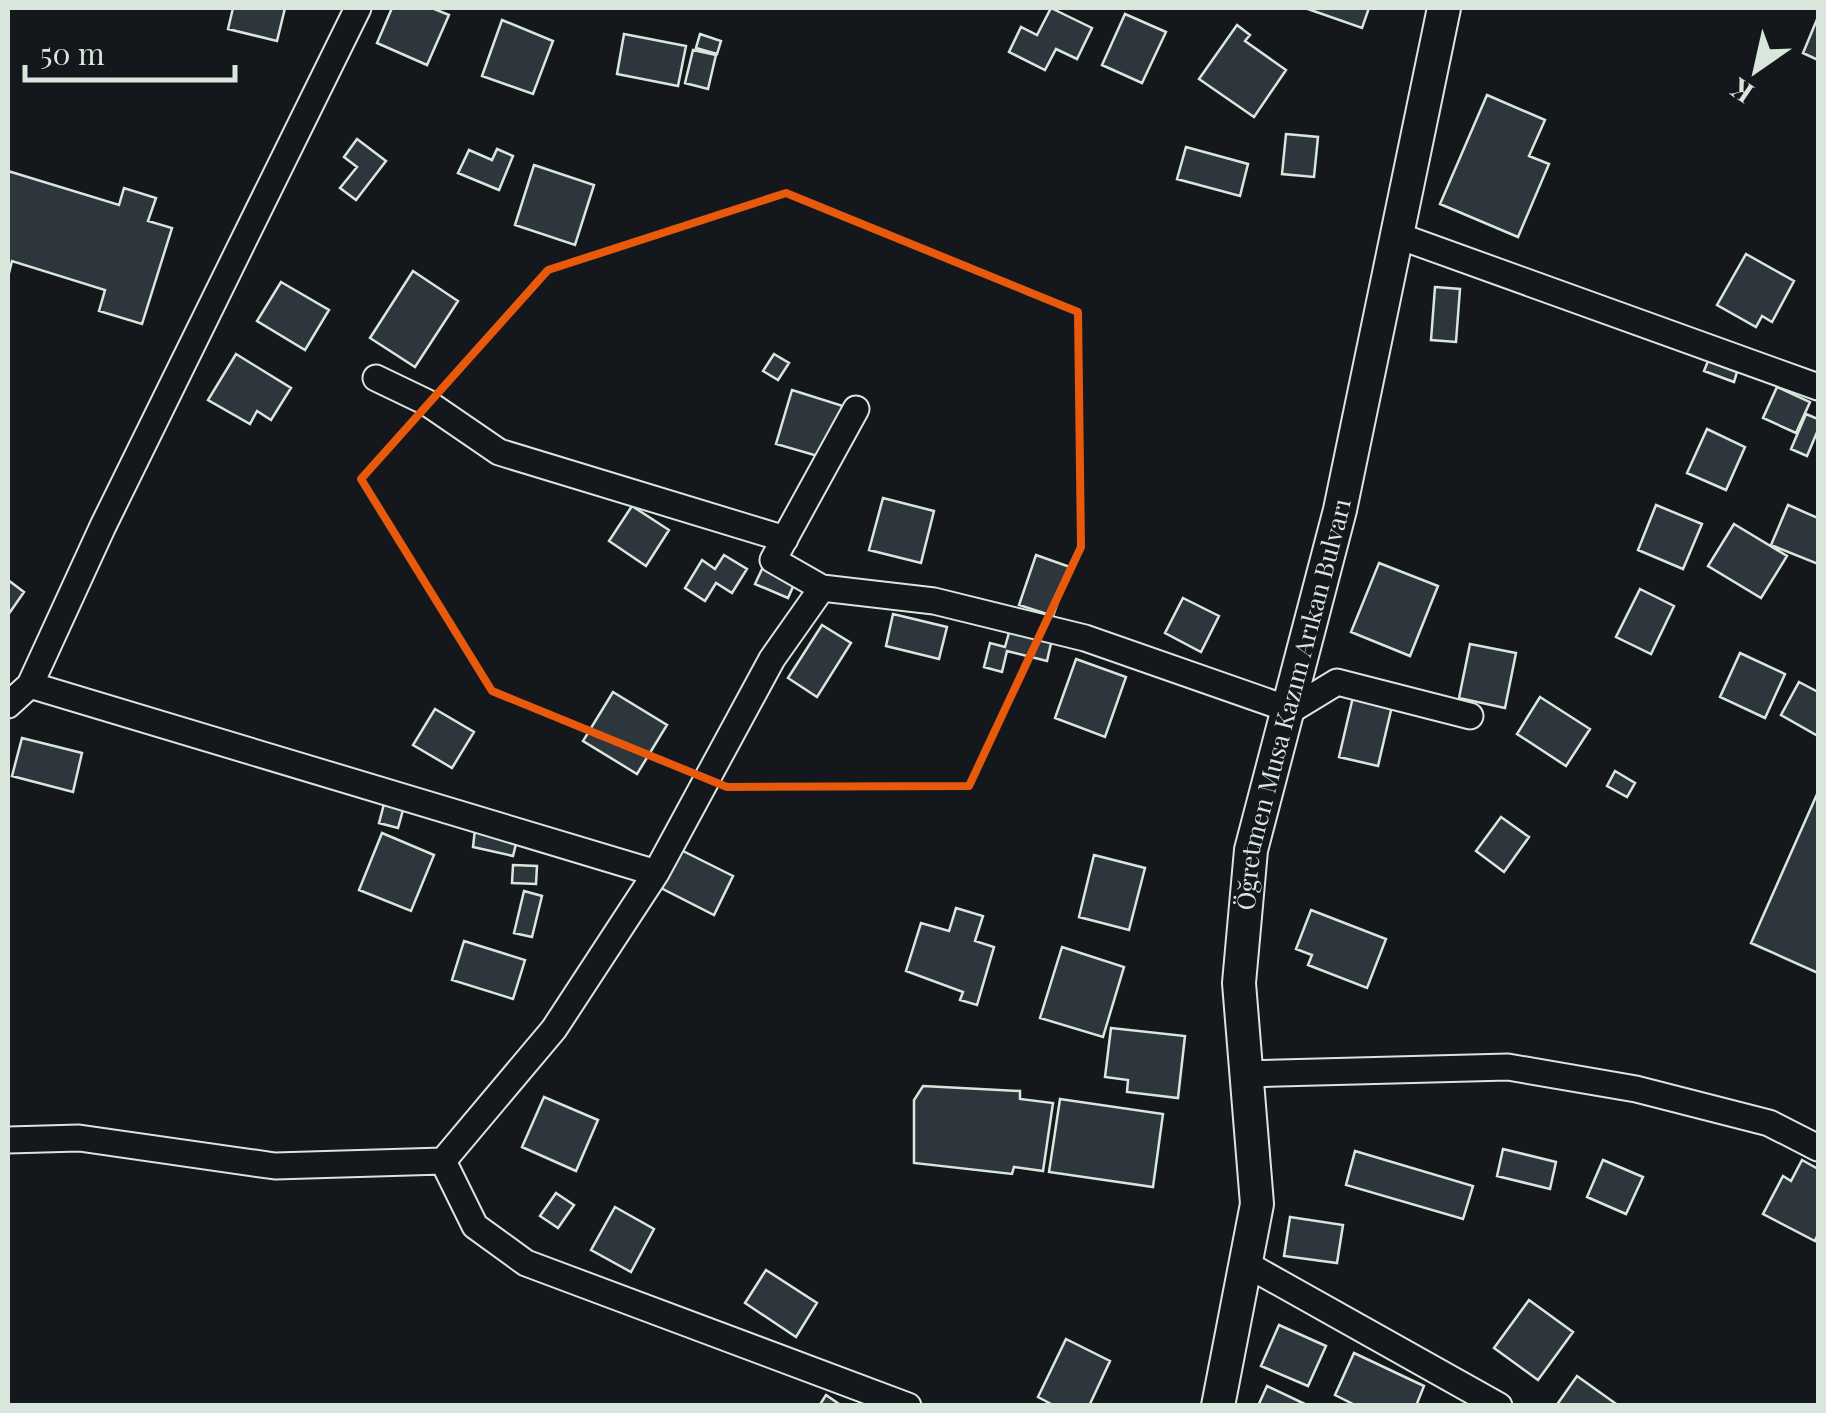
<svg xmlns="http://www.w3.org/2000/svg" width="1826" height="1413" viewBox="0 0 1826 1413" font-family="'Playfair Display',serif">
  <rect width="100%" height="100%" fill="#14181c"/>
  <path fill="#2c363c" stroke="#d8e6dc" stroke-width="2.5" d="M233 8H285L277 41 228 29Z
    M392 8H432L449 15 427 65 377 43Z
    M1051 8 1092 28 1077 59 1056 49 1045 70 1009 52 1021 27 1037 35Z
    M1305 8H1369L1362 28Z
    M1125 14 1166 32 1142 83 1102 65Z
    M1818 17V60L1803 53Z
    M502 20 553 41 533 94 482 76Z
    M1237 25 1250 35 1245 41 1286 70 1254 117 1199 79Z
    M624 34 686 46 678 86 617 74Z
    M700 34 721 41 717 54 696 48Z
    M693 50 716 55 708 89 685 83Z
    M1487 95 1545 120 1529 156 1549 164 1518 237 1440 204Z
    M1286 134 1318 137 1314 177 1282 174Z
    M357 139 386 161 356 200 340 188 357 167 344 157Z
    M1186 147 1248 164 1240 196 1177 179Z
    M497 149 513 156 499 190 458 173 469 150 492 160Z
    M534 165 594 185 575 245 515 225Z
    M8 171 119 205 124 188 156 198 148 221 172 228 142 324 99 311 105 290 12 261 8 277Z
    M1746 254 1794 281 1772 322 1762 316 1756 327 1717 305Z
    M413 271 458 301 415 367 370 338Z
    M281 282 329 310 305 350 257 321Z
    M1435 287 1460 289 1456 342 1431 340Z
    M236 354 291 388 271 420 257 411 250 424 208 400Z
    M774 354 789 363 778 380 763 371Z
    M1708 361 1737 372 1734 382 1704 371Z
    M1777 387 1810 402 1796 433 1763 418Z
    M792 390 843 406 828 459 776 444Z
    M1806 414 1818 419V430L1807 456 1791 449Z
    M1707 429 1745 447 1726 490 1687 473Z
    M883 498 934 511 921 563 869 550Z
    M1656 505 1702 524 1683 569 1638 550Z
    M1788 505 1818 518V564L1771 545Z
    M632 506 669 530 646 566 609 541Z
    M1734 524 1787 556 1761 598 1708 566Z
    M724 555 747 569 732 593 716 583 705 601 685 588 702 560 715 569Z
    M1036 555 1070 567 1053 616 1019 605Z
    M1379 563 1438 586 1410 656 1351 632Z
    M763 567 795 582 788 598 755 584Z
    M8 580 24 592 8 615Z
    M1640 589 1674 606 1651 654 1616 637Z
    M1183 598 1219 616 1201 652 1165 633Z
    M893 614 947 627 939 659 886 646Z
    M822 625 851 643 817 697 788 678Z
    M1010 629 1052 639 1047 661 1007 651 1002 672 984 667 990 643 1005 647Z
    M1470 644 1516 653 1505 708 1459 698Z
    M1740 653 1785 674 1765 718 1720 697Z
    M1076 659 1126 677 1105 737 1055 718Z
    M1799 682 1818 692V736L1781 715Z
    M613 692 667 725 637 774 583 741Z
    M1353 697 1392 706 1378 766 1339 757Z
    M1540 697 1590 729 1566 766 1517 734Z
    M435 709 474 732 452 768 413 745Z
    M22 738 82 753 73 792 12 776Z
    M1615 771 1635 783 1627 797 1607 786Z
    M1818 792V973L1751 943Z
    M384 804 403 810 398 828 379 823Z
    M1501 817 1529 837 1504 872 1476 851Z
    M475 829 517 840 513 856 473 847Z
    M382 833 434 855 411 911 359 890Z
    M677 848 733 876 714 915 657 886Z
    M1094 855 1145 868 1129 930 1079 917Z
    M513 865 537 866 536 884 512 883Z
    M524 891 542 896 532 937 514 933Z
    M956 908 983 916 975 941 994 947 977 1005 960 1000 963 992 906 971 921 923 949 931Z
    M1311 910 1386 939 1367 988 1308 965 1312 955 1296 949Z
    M464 941 525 960 513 999 452 980Z
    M1062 947 1124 967 1103 1037 1040 1018Z
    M1111 1028 1185 1036 1178 1098 1127 1092 1128 1080 1105 1077Z
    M923 1086 1020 1091V1099L1053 1103 1043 1171 1014 1167 1012 1174 914 1163V1100Z
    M544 1097 598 1120 576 1171 522 1147Z
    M1060 1099 1163 1114 1153 1187 1049 1172Z
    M1503 1149 1556 1162 1550 1189 1497 1176Z
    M1355 1151 1473 1186 1463 1219 1346 1185Z
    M1603 1160 1643 1177 1626 1214 1587 1197Z
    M1802 1160 1818 1169V1234L1815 1241 1763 1214 1783 1176 1791 1181Z
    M556 1193 574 1205 558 1228 540 1216Z
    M615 1207 654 1229 631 1272 591 1250Z
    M1290 1217 1343 1225 1337 1263 1284 1256Z
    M766 1270 817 1303 796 1337 745 1303Z
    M1529 1300 1573 1332 1538 1380 1494 1348Z
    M1279 1325 1326 1346 1308 1386 1261 1366Z
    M1066 1339 1110 1361 1089 1406H1055L1038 1397Z
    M1354 1353 1424 1386 1416 1406H1357L1335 1395Z
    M1577 1376 1619 1406H1556Z
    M1267 1386 1309 1406H1258Z
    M826 1395 842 1406H819Z"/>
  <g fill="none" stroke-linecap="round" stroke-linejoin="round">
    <defs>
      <path id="minor" d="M1396 235 1818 387
        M376 378 426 402 499 452 785 539
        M822 588 773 560 856 409
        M30 685 656 873
        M8 705 30 685 103 526 358 8
        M1246 1074 1508 1067 1636 1089 1769 1123 1818 1148
        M8 1140 79 1138 275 1166 443 1161 554 1029 656 873 772 659 822 588 934 601 1085 638 1291 710 1337 682 1470 716
        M443 1161 475 1226 526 1263 908 1406
        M1246 1264 1499 1406"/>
      <g id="tertiary">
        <path id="s1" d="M1218 1406 1257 1204 1239 983 1251 850 1340 510 1444 8"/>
      </g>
    </defs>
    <use href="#minor" stroke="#d8e6dc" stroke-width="29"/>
    <use href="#tertiary" stroke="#d8e6dc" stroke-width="36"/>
    <use href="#minor" stroke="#14181c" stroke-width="25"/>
    <use href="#tertiary" stroke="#14181c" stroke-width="32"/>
  </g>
  <path fill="none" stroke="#e8590c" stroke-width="8" stroke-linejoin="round" d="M786 193 1078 312 1081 547 969 786 727 787 492 691 361 479 548 270Z"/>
  <g text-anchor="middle" stroke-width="8" stroke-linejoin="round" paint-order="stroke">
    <g font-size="25" fill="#d8e6dc" stroke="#14181c">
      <text dy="9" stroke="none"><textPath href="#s1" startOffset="712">Öğretmen Musa Kazım Arıkan Bulvarı</textPath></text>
    </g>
  </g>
  <rect width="1826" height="1413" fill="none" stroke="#d8e6dc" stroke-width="20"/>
  <g transform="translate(1756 70) rotate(214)" stroke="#14181c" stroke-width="8" paint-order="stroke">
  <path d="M0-8L18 38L0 25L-18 38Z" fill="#d8e6dc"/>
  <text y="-15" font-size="28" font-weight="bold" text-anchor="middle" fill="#d8e6dc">K</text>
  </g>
  <path d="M25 65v15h210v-15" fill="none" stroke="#d8e6dc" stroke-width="5"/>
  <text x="40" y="65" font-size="30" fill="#d8e6dc" stroke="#14181c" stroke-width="8" paint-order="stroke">50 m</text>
</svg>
